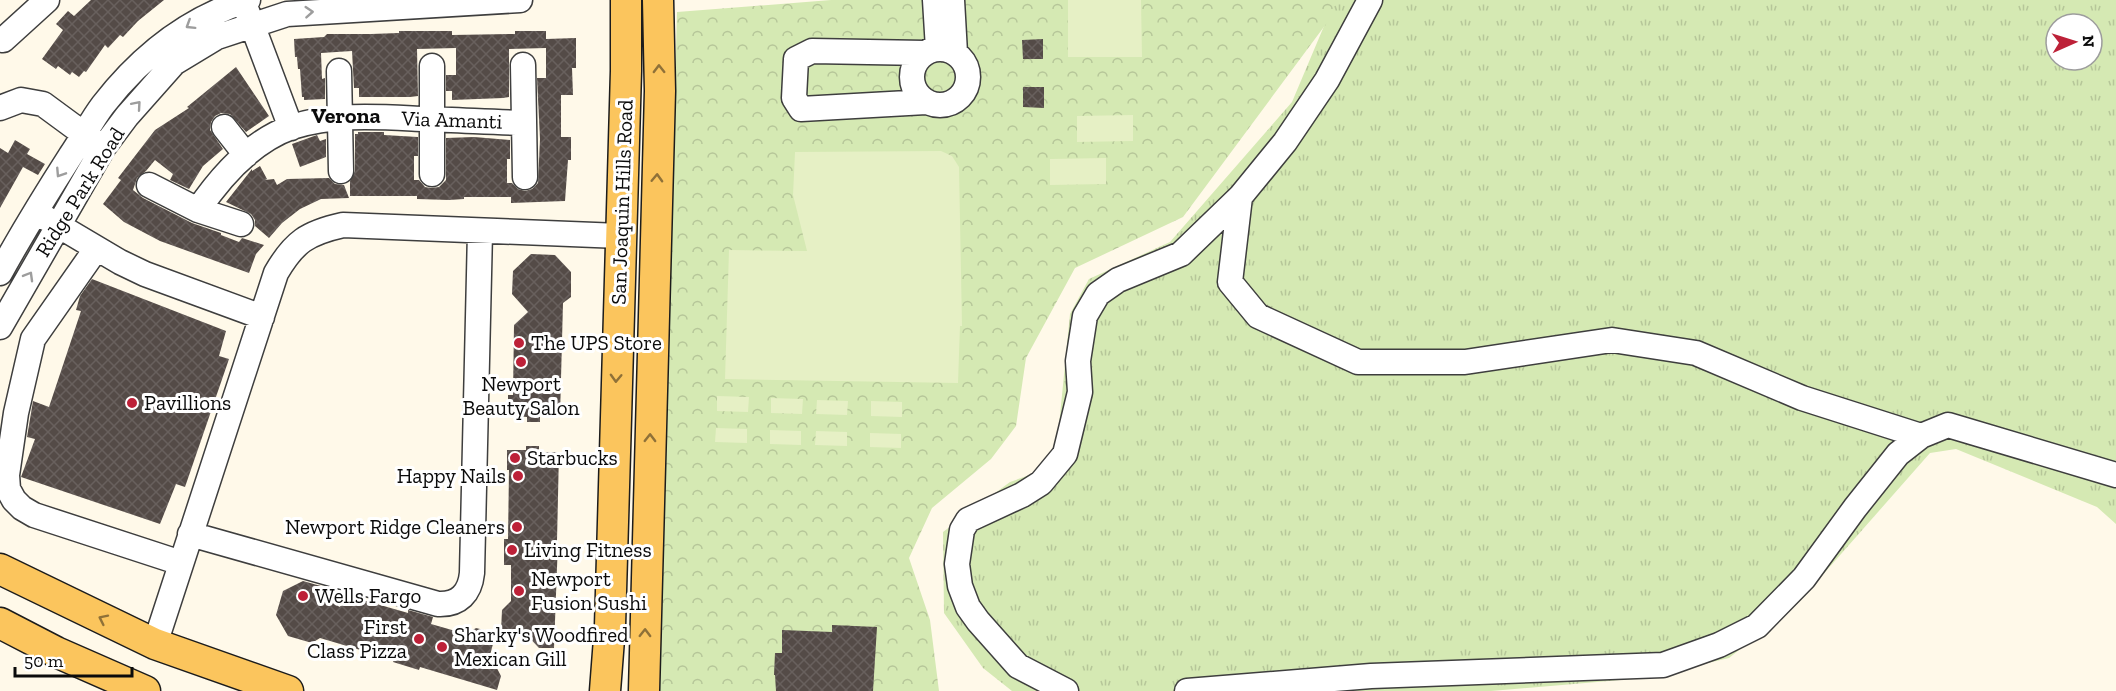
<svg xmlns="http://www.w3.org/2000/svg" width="2116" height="691" viewBox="0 0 2116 691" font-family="'Zilla Slab',serif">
  <defs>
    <pattern id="grass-tufts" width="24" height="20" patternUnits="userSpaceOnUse" patternTransform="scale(1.5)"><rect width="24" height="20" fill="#d5e9b3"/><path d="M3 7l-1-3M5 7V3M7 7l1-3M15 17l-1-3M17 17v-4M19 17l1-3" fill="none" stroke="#b6c699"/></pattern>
    <pattern id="park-crowns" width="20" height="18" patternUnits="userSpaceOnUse" patternTransform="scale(1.5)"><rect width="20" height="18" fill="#d5e9b3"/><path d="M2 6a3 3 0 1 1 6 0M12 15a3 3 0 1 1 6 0" fill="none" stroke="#b6c699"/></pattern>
    <pattern id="building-cross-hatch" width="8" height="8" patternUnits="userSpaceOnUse" patternTransform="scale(1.5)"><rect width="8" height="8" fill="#544b47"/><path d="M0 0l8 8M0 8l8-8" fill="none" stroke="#68605d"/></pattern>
  </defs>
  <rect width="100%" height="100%" fill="#fff9e9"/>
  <path fill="url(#grass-tufts)" fill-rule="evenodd" d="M1335 0H2116V524L2097 507 1956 449 1930 453 1797 604 1729 658 1644 678 1491 691H1012L983 668 944 613 943 532 1010 482 1055 466 1070 314 1089 279 1170 242 1292 102ZM2056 24H2092V60H2056Z"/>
  <path fill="url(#park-crowns)" d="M831 0H1336L1329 20 1183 217 1075 268 1026 358 1016 426 991 459 932 508 909 558 930 620 939 691H659L677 12Z"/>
  <path fill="#e6f0c5" d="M1068 0H1141L1142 57H1068Z
    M1133 115V141L1077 142V116Z
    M941 151 952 156 959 167 962 326H960L958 383 725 379 729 250 807 251 793 195 795 152Z
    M1106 158V184L1050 185V159Z
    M717 396 749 397 748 412 717 411Z
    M771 398 803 399 802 414 771 413Z
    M817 400 848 401 847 415 816 414Z
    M871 401 902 402V417L871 416Z
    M716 428 747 429V443L715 442Z
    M770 430 801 431V445L770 444Z
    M816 431 847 432V446L815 445Z
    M870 433 901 434V448L870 447Z"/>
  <path fill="url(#building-cross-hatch)" d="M91 0H164L138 21 123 37 120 35 108 48 105 45 86 72 84 71 79 77 72 72 70 75 58 66 56 69 42 59 63 30 56 24 68 11 74 16Z
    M399 31H452V35L515 34V31H546V39L576 38V68H572L573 95H561V137H571V160H568L565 201 511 203V197H464V199L449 200 417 199V196H350V181L355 171V134H358V132H384V135L418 137V156H414V180H419L425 187 431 188 439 187 446 180V138L474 137 510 140V159H507V183H512L518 189 525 191 532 189 538 183 540 139 537 78H546V48L509 49V97L503 98 452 100V91H446V75H456V48L417 49 418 96 410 97H359V88H354L352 51 321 53 322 79 325 78V99L304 100V97H302L300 69H298L297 57H295L294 39 324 37 327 34H371L399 33Z
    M1043 39V59H1023L1022 40Z
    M236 67 269 116 246 132 230 114 221 113 215 116 211 122 210 130 223 149 203 166 189 189 170 180 173 174 155 160 146 171 137 178 133 190 143 198 192 223 221 233V235L239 242 242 238 264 245 256 254 249 273 160 241 124 222 103 204 121 180 118 178 155 130 189 108 187 107Z
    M1023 87H1044V108L1023 107Z
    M317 135 320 141 326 139V157L300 167 292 144Z
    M15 140 30 149 27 154 45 164 38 175 23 167 0 208V148L8 153Z
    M260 166 267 179 265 180 274 179 277 185 287 179 329 178 335 184 344 185 349 198 321 199 300 209 282 223 269 238 255 226V220L251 214 226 202 252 169V171Z
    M531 254 555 255 571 272V297L563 303 560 416 540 415V422H527V417L508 416V395H513L514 325 528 312 512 294 513 271Z
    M92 279 226 331 219 356 229 359 185 487 176 484 160 524 21 477 35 439 27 437 33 401 49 407 81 311 76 310 80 296Z
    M526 446H539V452H559L557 541H558L554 648H539L523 631H501L502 610 511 601V565H504V539H508L509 470H507V450H526Z
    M303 581 328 588 339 607 356 598 408 613V610L433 617 431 624 466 634 476 628 496 633 490 655 501 676 497 690 420 667 419 670 393 662 394 660 320 638 312 643 288 636 276 615 283 591Z
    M832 625 877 627 873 691H776L775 675H774L775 653H782V630L832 632Z"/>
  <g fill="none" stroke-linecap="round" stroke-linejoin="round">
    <defs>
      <path id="minor" d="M935 0 938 49
        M952 0 955 53
        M247 11 291 128
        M3 40 47 0
        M912 77a28 28 0 1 1 56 0a28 28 0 1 1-56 0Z
        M925 53 812 51 796 59 794 98 801 109 926 102
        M523 65 525 177
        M339 71 341 171
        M0 108 21 100 43 104 96 143
        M224 127 246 155
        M432 174V66
        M149 185 198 210 241 224
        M1240 197 1230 282 1258 316 1358 362H1465L1612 340 1696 353 1802 398 1921 436
        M198 210C221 176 252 141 292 127 334 113 381 117 424 119 457 120 491 122 524 123
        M44 217 120 262 145 274 262 317
        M96 249 33 339 16 413 7 475 8 489 14 500 22 508 34 515 181 563
        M0 273C22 233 46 194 71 155 82 139 91 121 103 105 141 56 189 18 248 0
        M0 327 103 148 127 116 174 63 217 37 287 14 520 0
        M190 534 438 604C459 605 470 593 472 573L480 232
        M155 644 276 273C294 242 307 233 343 225L620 236
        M1066 691 1018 666 978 621 968 607 960 586 957 564 962 530 968 520 1022 495 1041 483 1065 454 1080 392 1078 361 1085 316 1098 294 1118 280 1181 254 1240 197 1285 142 1327 80 1370 0
        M1187 691 1371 676 1663 665 1719 645 1757 626 1804 578 1855 508 1898 454 1921 436 1948 425 2116 475"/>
      <path id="major" d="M0 569 155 644 288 691
        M0 623 56 652 145 691
        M605 691 610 626 626 71V0
        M644 691 660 91 658 0"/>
    </defs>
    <use href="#minor" stroke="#3e3e3e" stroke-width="27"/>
    <use href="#major" stroke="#1c1c1c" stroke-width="33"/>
    <use href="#minor" stroke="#fff" stroke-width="24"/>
    <use href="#major" stroke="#fbc55d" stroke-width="30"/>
  </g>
  <defs><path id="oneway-chevron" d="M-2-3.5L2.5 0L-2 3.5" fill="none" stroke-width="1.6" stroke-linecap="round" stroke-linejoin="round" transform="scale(1.5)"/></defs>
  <g stroke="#9d9d9d">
    <use href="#oneway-chevron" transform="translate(309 12) rotate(-4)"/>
    <use href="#oneway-chevron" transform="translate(190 25) rotate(148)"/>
    <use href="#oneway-chevron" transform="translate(137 105) rotate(-49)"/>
    <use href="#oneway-chevron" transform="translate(60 173) rotate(123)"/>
    <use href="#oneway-chevron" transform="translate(29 276) rotate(-60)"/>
  </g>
  <g stroke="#8f7138">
    <use href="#oneway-chevron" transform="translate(659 69) rotate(-91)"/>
    <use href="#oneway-chevron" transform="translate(657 178) rotate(-88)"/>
    <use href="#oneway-chevron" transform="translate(616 378) rotate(92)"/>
    <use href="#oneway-chevron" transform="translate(650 438) rotate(-89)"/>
    <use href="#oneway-chevron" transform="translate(103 619) rotate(-154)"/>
    <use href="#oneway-chevron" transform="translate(645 633) rotate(-89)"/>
  </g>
  <g fill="#bd2138" stroke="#fff" stroke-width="2">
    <circle cx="519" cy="343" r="6"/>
    <circle cx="521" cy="362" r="6"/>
    <circle cx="132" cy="403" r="6"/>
    <circle cx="515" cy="458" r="6"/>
    <circle cx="518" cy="476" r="6"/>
    <circle cx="517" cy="527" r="6"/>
    <circle cx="512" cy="550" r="6"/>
    <circle cx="519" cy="591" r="6"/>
    <circle cx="303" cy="596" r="6"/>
    <circle cx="419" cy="639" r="6"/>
    <circle cx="442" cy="647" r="6"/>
  </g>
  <g text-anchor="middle" stroke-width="6" stroke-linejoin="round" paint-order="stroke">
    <g font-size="21" fill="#0b0b0b" stroke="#fff">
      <text transform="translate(452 120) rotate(2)" y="7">Via Amanti</text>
      <text transform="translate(80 192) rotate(-58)" y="7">Ridge Park Road</text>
      <text transform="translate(622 202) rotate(-88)" y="7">San Joaquin Hills Road</text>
    </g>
    <g font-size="21" fill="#0b0b0b" stroke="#fff" text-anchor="start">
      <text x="531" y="350">The UPS Store</text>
      <text x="521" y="391" text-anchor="middle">Newport<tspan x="521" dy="24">Beauty Salon</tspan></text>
      <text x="144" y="410">Pavillions</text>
      <text x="527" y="465">Starbucks</text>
      <text x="506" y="483" text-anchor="end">Happy Nails</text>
      <text x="505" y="534" text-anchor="end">Newport Ridge Cleaners</text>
      <text x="524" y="557">Living Fitness</text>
      <text x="531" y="586">Newport<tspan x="531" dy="24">Fusion Sushi</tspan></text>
      <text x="315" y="603">Wells Fargo</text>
      <text x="407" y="634" text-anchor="end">First<tspan x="407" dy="24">Class Pizza</tspan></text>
      <text x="454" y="642">Sharky's Woodfired<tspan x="454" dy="24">Mexican Gill</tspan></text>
    </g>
    <g font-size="22" font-weight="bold" fill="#0b0b0b" stroke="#fff">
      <text x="346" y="123">Verona</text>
    </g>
  </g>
  <g transform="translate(2074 42) rotate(87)"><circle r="28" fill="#ffffff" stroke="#9d9d9d" stroke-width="1.5"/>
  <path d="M0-4.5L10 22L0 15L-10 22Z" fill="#bd2138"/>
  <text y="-9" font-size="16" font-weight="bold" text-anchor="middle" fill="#0b0b0b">N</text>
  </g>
  <path d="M15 667v9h117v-9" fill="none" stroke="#0b0b0b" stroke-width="3"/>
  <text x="24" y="667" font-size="18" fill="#0b0b0b" stroke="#ffffff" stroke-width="4.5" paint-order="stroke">50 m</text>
</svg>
